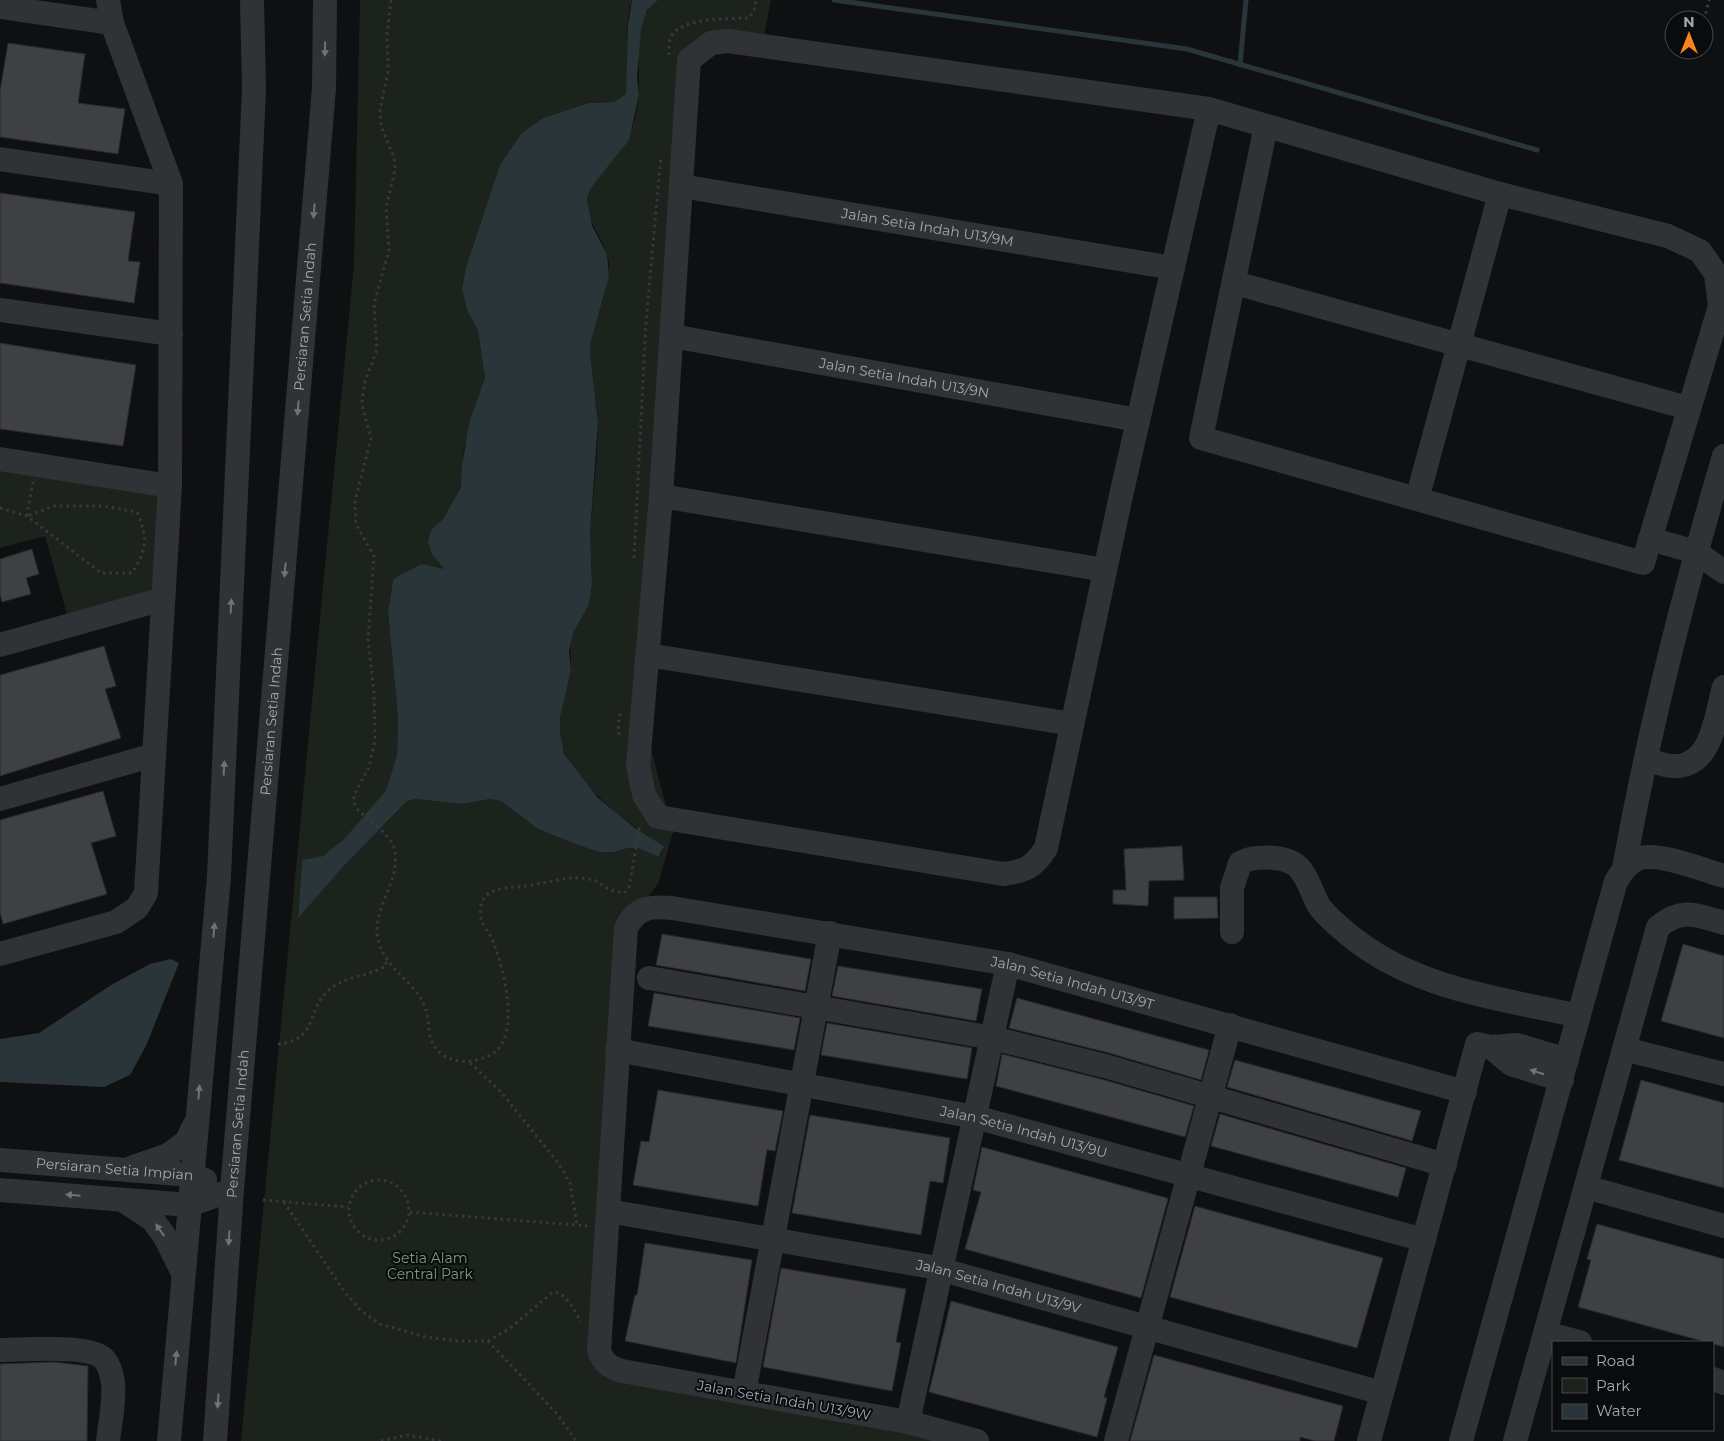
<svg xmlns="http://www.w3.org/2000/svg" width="1724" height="1441" viewBox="0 0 1724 1441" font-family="Montserrat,sans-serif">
  <rect width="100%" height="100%" fill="#0f1011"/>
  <path fill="#1c231c" d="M360 0H632C623 30 631 63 626 94L614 102 589 103 543 118 488 201 466 267 462 289 467 310 478 331 485 378 464 448 461 487 443 519 431 530 438 562 445 570 421 564 393 580 388 612 398 717 397 755 386 790 345 838 323 856 302 860 298 916 342 868 407 801 416 799 462 804 489 799 501 801 538 829 578 845 599 852H614L628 848H638L660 857 664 846C630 825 600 803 576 771 572 765 566 758 564 752 558 734 558 714 563 696 565 688 570 678 571 669 572 657 568 645 573 633 580 617 588 603 591 585 594 570 589 554 590 539 592 500 598 461 598 423 598 399 589 377 590 353 591 324 608 298 609 267 609 241 584 225 588 198 593 170 625 156 632 128 635 118 638 107 639 96 640 71 632 14 658 0H771L764 37 720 32 694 41 681 56 639 704 673 832 658 884 639 908 603 1366 953 1441H241L354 264Z
    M0 459 170 486 163 599 70 625 45 536 0 548Z"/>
  <path fill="#293539" d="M632 0H658L647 10 641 29 637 78 639 95 629 140 596 181 590 190 587 200 592 226 607 254 609 277 591 341 590 354 598 422 590 535 592 583 589 604 573 633 569 651 571 670 560 717V733L564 754 598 798 635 828 664 846 659 857 638 848H628L614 852H599L578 845 538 829 501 801 490 799 462 804 416 799 407 801 342 868 298 918 302 860 323 856 345 838 386 790 397 755 398 717 388 612 393 580C402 572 411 571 421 564L444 569 432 554 428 542 431 530 443 519 461 487 462 466 469 423 485 378 478 331 467 310 462 289 466 267 500 165 522 133 543 118 589 103 614 102 626 94 628 26Z
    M171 959 179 963 146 1046 130 1075 104 1087 0 1082V1039L39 1033 111 985 150 964Z"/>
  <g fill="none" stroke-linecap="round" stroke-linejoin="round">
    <path stroke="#293539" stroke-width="5" d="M834 0 1187 49 1537 150
      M1240 65 1246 0"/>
  </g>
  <path fill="#3e4044" stroke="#292a2d" d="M8 43 85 54 78 103 125 109 118 154 0 137V91Z
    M0 193 135 212 128 261 140 262 134 303 0 283Z
    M0 343 136 365 123 446 0 429Z
    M32 549 39 574 26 578 31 594 2 602 0 594V559Z
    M104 646 116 686 105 689 121 738 0 776V675Z
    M103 791 116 836 91 843 107 894 3 924 0 912V820Z
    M1182 846 1184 880 1149 881 1148 906 1113 904V890H1126L1124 849Z
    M1174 897H1217L1218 918 1174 919Z
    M662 934 811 959 805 991 656 965Z
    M1683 944 1724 956V1038L1661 1021Z
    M838 966 982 989 976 1021 832 996Z
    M654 993 800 1018 794 1050 648 1026Z
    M1017 998 1209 1050 1201 1080 1109 1053 1009 1028Z
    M827 1023 972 1048 967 1079 821 1055Z
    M1002 1054 1101 1079 1194 1106 1185 1137 996 1086Z
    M1235 1060 1421 1111 1412 1141 1227 1087Z
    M1641 1080 1724 1103V1188L1619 1160Z
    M658 1090 783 1111 775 1151 767 1150 758 1206 633 1185 641 1141 649 1142Z
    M1220 1114 1406 1168 1398 1197 1211 1146Z
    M810 1115 950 1138 943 1183 930 1181 921 1235 792 1213Z
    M982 1147 1167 1198 1168 1199 1141 1298 965 1249 981 1192 973 1190Z
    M1195 1206 1383 1258 1357 1348 1170 1297Z
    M1597 1224 1724 1259V1347L1578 1307 1591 1260 1587 1259Z
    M645 1243 752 1260 736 1363 625 1341 635 1295H637Z
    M781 1268 906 1289 896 1342 901 1343 892 1391 763 1367Z
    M951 1301 1118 1347 1104 1397 1107 1398 1097 1437 929 1392Z
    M1154 1355 1343 1406 1334 1441H1315L1300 1437V1441H1130Z
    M54 1362 88 1366 87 1441H0V1364Z"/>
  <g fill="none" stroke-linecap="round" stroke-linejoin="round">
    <path stroke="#36393d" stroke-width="3" stroke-dasharray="2.5 4" stroke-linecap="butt" d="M391 0 387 34 388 72 380 110 381 126 394 157 395 170 386 207 389 250 374 304 377 350 365 381 362 399 363 410 371 438 355 501 356 524 374 556 368 639 374 693 375 740 369 767 354 795V803L358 810C368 820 390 834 394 848 402 877 376 903 377 932 379 962 405 975 420 997 429 1010 427 1022 430 1036 437 1065 472 1066 492 1054 522 1036 503 963 491 937 488 931 483 926 482 921 479 913 480 902 486 896 496 886 513 888 526 886 548 883 571 874 593 880 599 881 603 887 609 889 613 891 619 892 624 893L629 887 640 825
      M1704 20 1709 0
      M669 55C669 50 669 43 670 39 677 17 729 19 748 18L754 11 756 0
      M0 508 27 516 101 573H132C147 549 148 538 137 512L103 506H55L27 516
      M27 516 33 482
      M634 558 646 322 661 156
      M619 735 618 724 621 711
      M278 1044C321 1039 304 1010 331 988 347 976 368 976 386 966V959
      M470 1063 501 1092 559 1164 570 1183 577 1225
      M349 1210a30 30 0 1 1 60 0a30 30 0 1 1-60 0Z
      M263 1200 348 1207
      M284 1202 344 1291 361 1311 380 1324 426 1337 457 1341H488L509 1329 553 1292C568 1294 574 1310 581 1322
      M410 1212 589 1226
      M488 1341 558 1415 576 1441
      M381 1441 407 1435 442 1441"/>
    <g stroke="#303236" stroke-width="24">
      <path d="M0 7 112 23"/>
      <path d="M1209 109 1122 491 1046 848C1034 867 1026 871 1003 874L658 817 644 795 638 765 661 496 689 60 711 43 728 41 1209 109 1500 194 1668 236 1700 251 1716 274 1720 306 1643 563 1201 438 1266 126"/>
      <path d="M0 159 171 184"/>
      <path id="s1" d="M681 186 1173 268"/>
      <path d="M1235 283 1688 408"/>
      <path d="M0 310 171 334"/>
      <path id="s2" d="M672 336 1138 420"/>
      <path d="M0 459 170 486"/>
      <path d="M661 496 1105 570"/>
      <path d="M1417 499 1500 194"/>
      <path d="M1650 539 1696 552 1724 572"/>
      <path d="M0 645 163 599"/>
      <path d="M648 655 1072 724"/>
      <path d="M1646 759C1655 762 1667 767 1677 766 1713 764 1716 714 1724 687"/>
      <path d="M0 799 154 755"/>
      <path d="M1624 868C1649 729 1684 591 1724 456"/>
      <path d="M1232 932V888L1240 863C1254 855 1289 855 1300 869 1309 880 1312 894 1319 906 1327 917 1347 934 1358 942 1422 990 1503 999 1579 1016"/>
      <path d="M0 954 116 922 137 908 146 893 170 486 171 184 112 23 108 0"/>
      <path d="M649 978 993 1038 1105 1066 1445 1165"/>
      <path d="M1491 1047 1511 1064 1562 1080"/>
      <path d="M1624 1049 1724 1074"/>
      <path id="s3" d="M617 1050 975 1117 1424 1240"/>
      <path id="s4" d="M0 1160 191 1175 205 1180"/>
      <path d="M133 1167 168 1155 186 1142 195 1124"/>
      <path d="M1586 1187 1724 1226"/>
      <path d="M0 1190 189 1205 232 1190"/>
      <path d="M124 1201 153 1220 165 1237 183 1273"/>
      <path id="s5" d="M608 1211 932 1267 1382 1393"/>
      <path d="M1545 1333 1580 1342"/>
      <path d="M0 1350C22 1350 87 1344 103 1358 109 1364 112 1375 113 1383 115 1401 110 1423 108 1441"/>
      <path d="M1713 1379 1724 1383"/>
      <path d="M744 1393 830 933"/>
      <path d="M908 1422 1008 964"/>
      <path d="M169 1441 219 877 254 89 252 0"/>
      <path id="s6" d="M215 1441 232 1190 324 88 325 0"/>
      <path id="s7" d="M977 1441 908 1422 622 1371C609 1367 604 1363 599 1351L626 928C637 907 650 906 672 908L1008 964 1465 1092"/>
      <path d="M1116 1441 1230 1025"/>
      <path d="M1369 1441 1477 1044 1491 1047 1517 1045 1567 1060"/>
      <path d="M1461 1441 1616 881C1622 872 1627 864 1637 859 1657 851 1703 870 1724 876"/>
      <path d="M1515 1441 1658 927C1683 907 1696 915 1724 923"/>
    </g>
  </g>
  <defs><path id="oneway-solid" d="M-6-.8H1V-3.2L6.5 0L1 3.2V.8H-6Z" transform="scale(1.25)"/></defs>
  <g fill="#6e737a">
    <use href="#oneway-solid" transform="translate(325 49) rotate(91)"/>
    <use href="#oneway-solid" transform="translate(314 211) rotate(95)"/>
    <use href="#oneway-solid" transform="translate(298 408) rotate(95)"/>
    <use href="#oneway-solid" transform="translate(285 570) rotate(95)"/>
    <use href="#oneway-solid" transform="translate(231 606) rotate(-87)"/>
    <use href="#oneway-solid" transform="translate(224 768) rotate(-87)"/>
    <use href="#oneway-solid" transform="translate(214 930) rotate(-85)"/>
    <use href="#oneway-solid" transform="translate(1537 1072) rotate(-162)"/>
    <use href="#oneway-solid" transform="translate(199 1092) rotate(-85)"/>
    <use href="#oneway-solid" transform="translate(73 1195) rotate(-175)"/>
    <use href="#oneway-solid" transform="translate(160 1230) rotate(-125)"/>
    <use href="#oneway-solid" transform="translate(229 1238) rotate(94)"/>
    <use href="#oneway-solid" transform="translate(176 1358) rotate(-85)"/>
    <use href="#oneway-solid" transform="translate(218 1401) rotate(94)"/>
  </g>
  <g text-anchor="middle" stroke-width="4" stroke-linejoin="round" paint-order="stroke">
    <g font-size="14" fill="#a0a9b2" stroke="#0a0b0c">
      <text dy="5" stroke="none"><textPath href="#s1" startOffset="250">Jalan Setia Indah U13/9M</textPath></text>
      <text dy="5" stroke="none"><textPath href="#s6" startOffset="1128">Persiaran Setia Indah</textPath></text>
      <text dy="5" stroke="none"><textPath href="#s2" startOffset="236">Jalan Setia Indah U13/9N</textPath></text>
      <text dy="5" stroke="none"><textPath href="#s6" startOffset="722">Persiaran Setia Indah</textPath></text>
      <text dy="5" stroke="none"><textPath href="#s7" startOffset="1280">Jalan Setia Indah U13/9T</textPath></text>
      <text dy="5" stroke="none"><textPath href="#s6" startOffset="318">Persiaran Setia Indah</textPath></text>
      <text dy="5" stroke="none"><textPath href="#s3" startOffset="415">Jalan Setia Indah U13/9U</textPath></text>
      <text dy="5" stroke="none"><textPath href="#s4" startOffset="115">Persiaran Setia Impian</textPath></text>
      <text dy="5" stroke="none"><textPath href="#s5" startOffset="398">Jalan Setia Indah U13/9V</textPath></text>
      <text transform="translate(784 1400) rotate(10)" y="5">Jalan Setia Indah U13/9W</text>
    </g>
    <g font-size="14" fill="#7b9e76" stroke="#0a0b0c">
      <text x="430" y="1263">Setia Alam<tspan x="430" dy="16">Central Park</tspan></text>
    </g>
  </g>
  <rect x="1552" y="1341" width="162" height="90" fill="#0a0b0c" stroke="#464a4e"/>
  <rect x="1562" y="1357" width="25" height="8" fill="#303236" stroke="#464a4e"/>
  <text x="1596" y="1366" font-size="15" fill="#a0a9b2">Road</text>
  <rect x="1562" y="1378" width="25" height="15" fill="#1c231c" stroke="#464a4e"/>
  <text x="1596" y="1391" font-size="15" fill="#a0a9b2">Park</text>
  <rect x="1562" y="1404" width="25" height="15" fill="#293539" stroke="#464a4e"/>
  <text x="1596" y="1416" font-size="15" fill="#a0a9b2">Water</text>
  <g transform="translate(1689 35)"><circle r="24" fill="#0a0b0c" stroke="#464a4e"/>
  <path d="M0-4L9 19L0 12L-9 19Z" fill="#f88420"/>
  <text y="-8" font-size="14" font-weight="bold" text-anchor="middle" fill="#a0a9b2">N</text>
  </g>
</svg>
